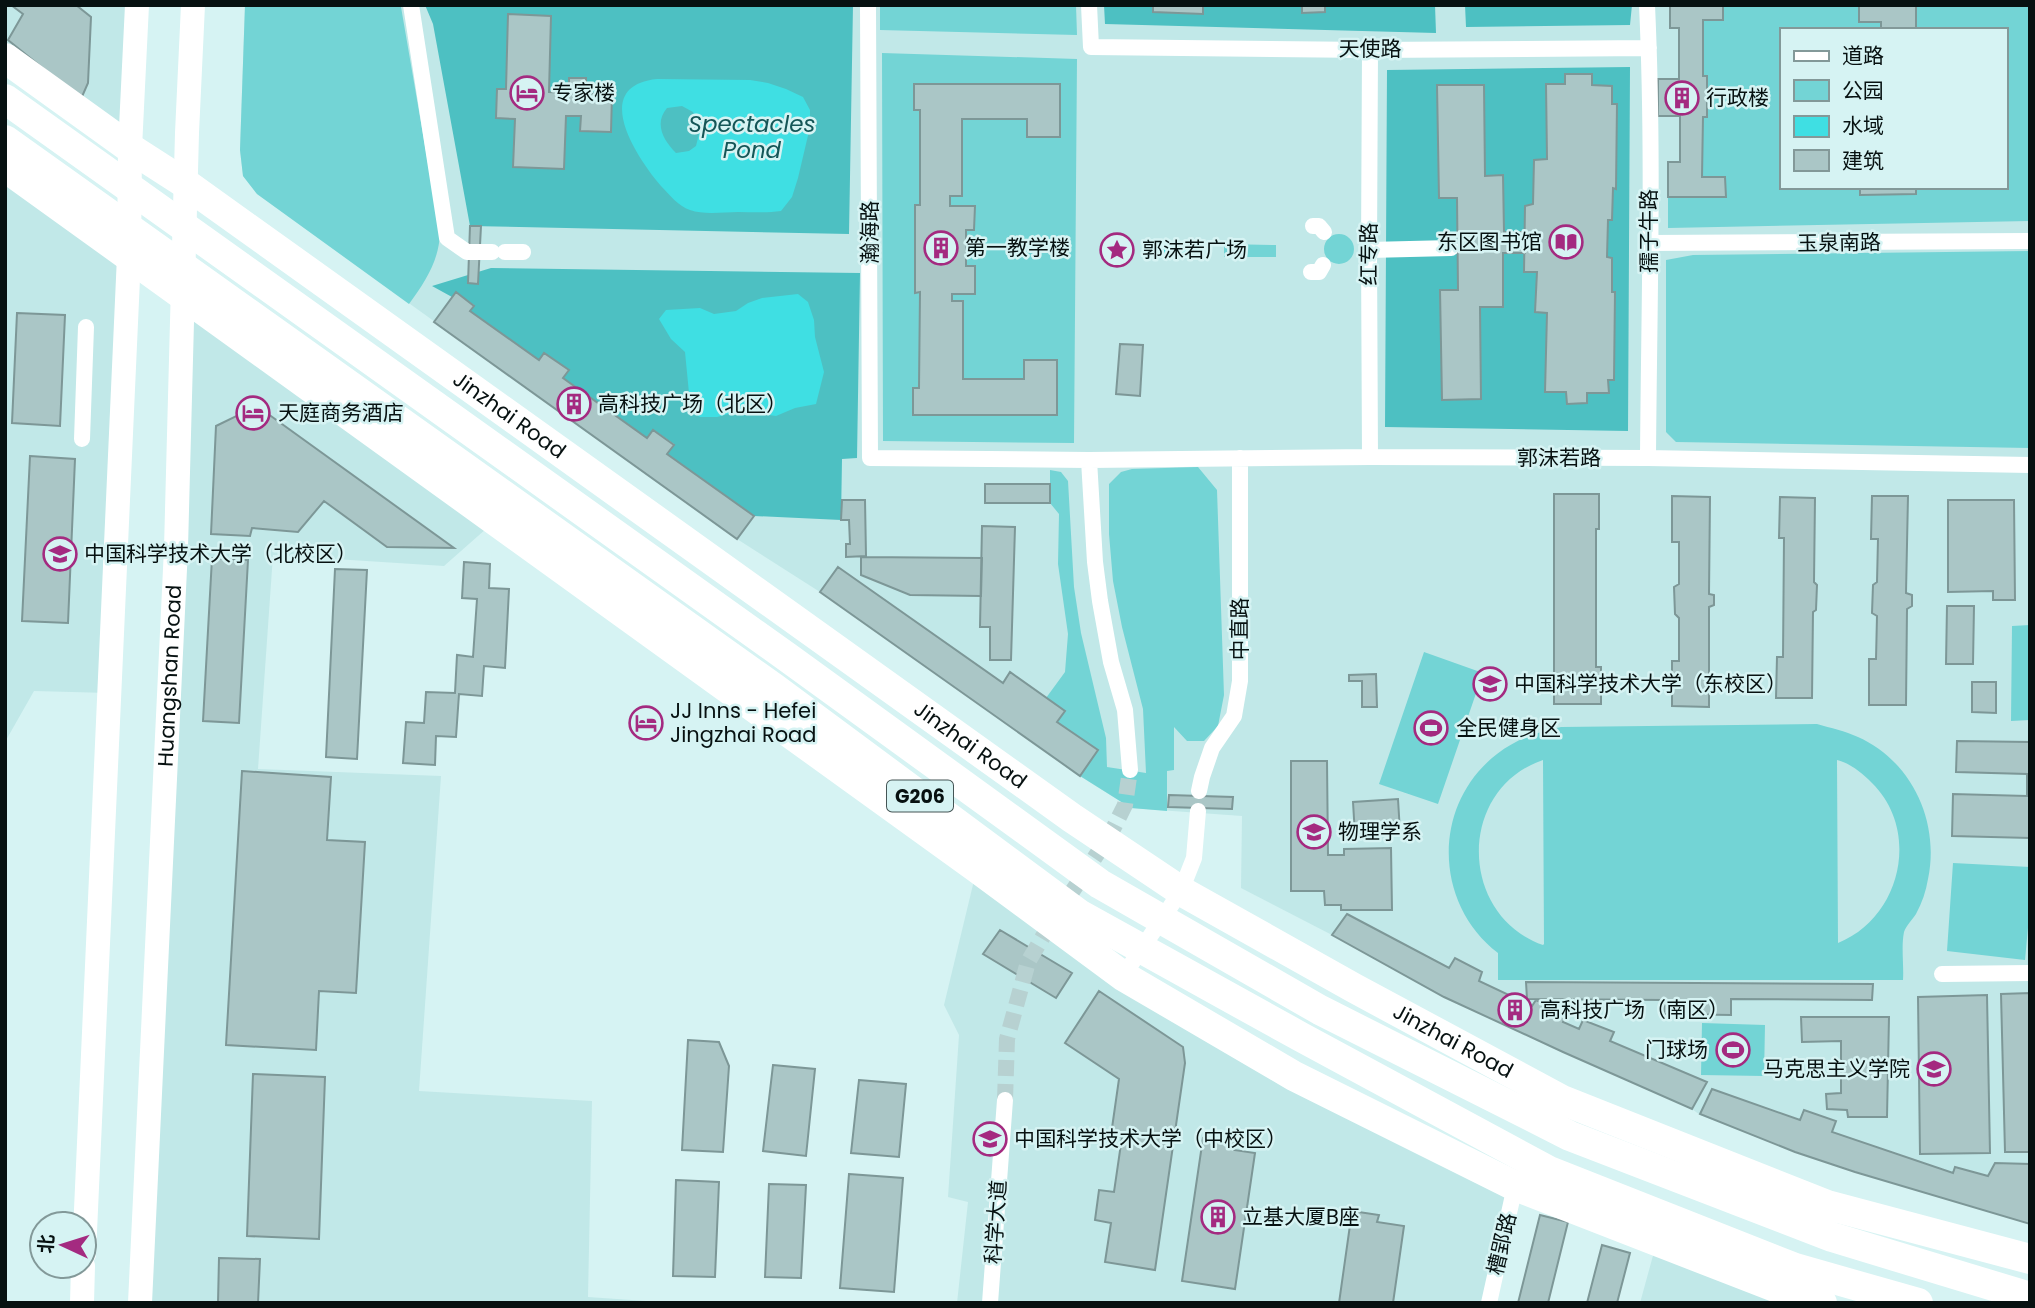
<svg xmlns="http://www.w3.org/2000/svg" width="2035" height="1308" viewBox="0 0 2035 1308" font-family="Poppins,'Noto Sans SC',sans-serif">
  <rect width="100%" height="100%" fill="#d6f3f3"/>
  <path fill="#c1e8e8" fill-rule="evenodd" d="M5 5H137L130 148 5 58Z
    M245 5H2030V1224L1795 1152 1700 1115 1692 1109 1563 1052 1444 997 1332 935 1241 888 1242 816 1131 808 1080 776 820 592 737 539 257 194 243 176 240 150ZM1781 30H2005V187H1781Z
    M5 167 129 256 109 693 34 691 5 742Z
    M184 296 495 521 444 566 273 555 258 769 441 776 419 1091 592 1101 588 1297 675 1303H140Z
    M977 868 1066 935 1515 1186 1489 1303H957L968 1202 948 1197 959 1035 944 1005Z
    M1657 1241 1822 1303H1640Z"/>
  <path fill="#73d4d5" fill-rule="evenodd" d="M245 5 401 7 440 233C439 261 425 282 409 304L257 194 243 176 240 150Z
    M880 5H1076L1077 35 880 30Z
    M1723 5H2030V221L1668 228V197H1726L1725 177H1702L1703 117H1707V76H1703V20H1723ZM1781 30H2005V187H1781Z
    M882 53 1077 59 1074 443 883 441Z
    M1324 249a15 15 0 1 1 30 0a15 15 0 1 1-30 0Z
    M1224 244 1276 245V257H1224Z
    M2030 251V448L1676 442 1666 432V260L1693 255Z
    M1198 467 1217 490 1224 695 1218 726 1204 741H1187L1174 727V770L1167 771V811L1131 808 1080 776 1098 750 1057 722 1064 711 1046 698 1065 672 1068 634 1058 564 1059 514 1050 503V470L1061 472 1068 481 1074 587 1081 633 1106 738 1107 767 1146 773 1143 709 1122 627 1113 581 1109 534V484L1121 472 1132 469Z
    M2030 625V720L2011 721 2012 626Z
    M1424 652 1483 673 1438 804 1379 784Z
    M1817 724C1831 728 1845 731 1858 737 1912 761 1940 822 1928 879 1926 891 1922 903 1916 914 1912 920 1906 926 1904 932 1901 947 1904 965 1903 980H1498V953C1433 903 1432 804 1497 754 1517 739 1537 732 1561 727ZM1543 760 1544 944 1543 945C1458 915 1457 789 1543 760ZM1837 760C1850 763 1862 773 1872 783 1921 831 1901 918 1838 943Z
    M1953 863 2030 867V906L2025 960 1947 951Z
    M1702 1023 1765 1025 1764 1076 1701 1075Z"/>
  <path fill="#4dc0c2" d="M425 5H853L849 234 470 226 433 24Z
    M1104 5H1435L1436 33 1105 24Z
    M1465 5H1632L1630 25 1466 27Z
    M1630 67 1628 431 1385 427 1387 70Z
    M491 268 860 273 857 458 842 459 841 520 754 516 667 454 674 444 654 430 647 438 563 378 568 370 544 353 539 360 470 311 474 305 456 293 452 297 432 286Z"/>
  <path fill="#3fdfe3" fill-rule="evenodd" d="M657 79 750 80 768 83 786 89 803 97 810 110V127L798 178 792 197 781 211C766 213 753 212 738 212 723 212 704 215 690 210 678 206 670 195 661 186 637 158 589 86 657 79ZM682 106 693 112 700 130 696 146 689 151 676 153C663 140 654 123 667 108Z
    M1150 244H1200V256H1150Z
    M798 294 808 302 814 320 815 337 824 372 816 404 795 408 776 416 739 411 717 417H700L690 411 686 401 689 393 685 352 671 339 659 319 666 310 700 308 714 314 736 311 748 303 762 298Z"/>
  <path fill="#aac6c6" stroke="#7d9797" stroke-width="2" d="M11 5H76L91 17 88 83 81 99 8 40 23 14Z
    M1153 5H1203V14L1153 12Z
    M1302 5H1325V12L1302 13Z
    M1670 5H1723V20H1703V76H1707V117H1703L1702 177H1725L1726 197H1668V162H1680V116H1658V79H1679V28H1670Z
    M1859 5H1916V28H1909V30H1881V22H1859Z
    M508 14 551 16 549 92 569 93V78H586V93L612 94 611 132 580 131 581 116H566L564 169 513 167 515 119 496 118 497 89H506Z
    M1565 74H1592V85L1612 86V104H1617L1616 189 1613 188 1612 220H1608L1607 257 1612 258V292H1615L1614 380H1608L1609 393H1587V403L1567 404 1566 392H1545L1547 313 1535 312 1537 272H1524L1525 206 1533 204 1534 160 1547 159 1546 84H1565Z
    M914 84H1060V137H1027V119H962V196H950V206H975L974 230H966V266H975V294H952V301H963V379H1024V360H1057V415H913V388H919L920 292 915 293V205H920V110H914Z
    M1437 85H1484L1485 176 1503 175 1504 232H1525V253H1503V307H1480L1481 399 1442 400 1440 290H1458L1457 198H1439Z
    M1860 187H1916V194L1860 195Z
    M470 226H481L478 284 468 283Z
    M456 292 474 306 470 311 539 360 544 353 569 370 563 378 647 438 653 430 674 445 667 454 754 516 737 539 434 322Z
    M17 313 65 315 60 426 12 423Z
    M1120 344 1143 345 1140 396 1116 394Z
    M257 406 454 548 387 547 324 501 298 532 252 528 250 536 211 534 216 426Z
    M30 456 75 459 68 623 22 621Z
    M985 484H1050V503H985Z
    M1554 494H1599V529H1596V667H1601V704H1554Z
    M1672 496 1710 497 1709 594 1714 595V605L1709 607V707L1672 706V661H1679V618L1675 614 1674 587 1679 584V542H1672Z
    M1872 496H1908L1906 593 1912 595V606L1907 609 1906 705H1869V659H1876L1877 616 1872 613 1873 585 1877 582 1878 539H1871Z
    M1780 497 1815 498 1814 582 1817 585 1816 610 1813 612 1812 698H1776L1777 657H1783L1784 538H1779Z
    M842 500H865L866 556 846 557V544H850L849 520H841Z
    M1948 500H2014L2015 600H1993V591L1948 592Z
    M982 526 1015 527 1011 660H990V627H980Z
    M861 557 982 558 981 596 910 595 861 575Z
    M212 558 248 560 239 723 203 721Z
    M464 562 490 564 489 588 509 589 505 668 484 666 482 696 459 694 456 737 436 736 435 765 403 763 406 722 424 723 426 692 455 693 457 655 473 657 477 599 462 598Z
    M838 567 1003 683 1010 672 1065 711 1057 722 1098 750 1080 776 820 592Z
    M335 569 367 570 357 759 326 757Z
    M1947 606H1974L1973 664H1946Z
    M1376 674 1377 707H1362V681H1349V675Z
    M1972 682H1996V713L1972 712Z
    M1957 741 2030 742V838L1952 836 1953 794 2027 796V774L1956 772Z
    M1291 761H1327L1328 855H1344V849L1391 848 1392 910H1341V905H1325L1324 891H1291Z
    M242 771 331 777 327 840 365 842 356 993 319 991 316 1050 226 1045Z
    M1169 795 1233 797 1232 809 1168 807Z
    M1398 799 1400 832 1355 835 1353 802Z
    M1347 914 1449 968 1455 958 1482 972 1479 981 1532 1006 1536 1000 1567 1014 1563 1022 1579 1029 1583 1020 1614 1032 1610 1041 1707 1082 1692 1109 1563 1052 1444 997 1332 935Z
    M1000 930 1072 973 1056 998 983 954Z
    M1526 982 1873 984 1872 1000 1731 999V1015L1664 1014V1000L1527 999Z
    M1099 991 1183 1047 1185 1063 1155 1270 1105 1262 1111 1223 1095 1220 1099 1190 1114 1192 1122 1137 1111 1135 1119 1079 1065 1043Z
    M2030 993V1152H2005L2001 994Z
    M1987 995 1990 1153 1920 1154 1918 997Z
    M1801 1017H1889L1887 1117H1848L1847 1110 1827 1109 1826 1094 1841 1093V1041L1802 1042Z
    M688 1040 719 1042 729 1066 723 1152 682 1150Z
    M773 1065 815 1069 806 1156 763 1151Z
    M253 1074 325 1077 319 1239 247 1236Z
    M859 1080 906 1084 899 1157 851 1153Z
    M1712 1089 1800 1120 1804 1110 1836 1121 1832 1132 1953 1173 1955 1167 1988 1176 1995 1163 2030 1164V1224L1855 1172 1795 1152 1700 1114Z
    M1203 1138 1235 1143 1234 1150 1255 1153 1235 1289 1182 1281Z
    M849 1174 903 1178 894 1292 840 1288Z
    M676 1180 719 1182 715 1277 673 1276Z
    M769 1184 806 1185 801 1278 765 1277Z
    M1352 1211 1379 1215 1377 1222 1404 1226 1393 1303H1339Z
    M1540 1215 1568 1222 1548 1303H1518Z
    M1602 1245 1630 1253 1617 1303H1587Z
    M219 1258 260 1259 258 1303H218Z"/>
  <g fill="none" stroke-linecap="round" stroke-linejoin="round">
    <path stroke="#b7d1d1" stroke-width="16" stroke-dasharray="16 8" stroke-linecap="butt" d="M1005 1100 1007 1039 1028 962 1048 928 1111 833 1125 805 1130 770"/>
    <path stroke="#fff" stroke-width="16" d="M411 5 447 238 467 252H492
      M868 5 870 458 1089 460 1370 457 1648 458 2030 465
      M1089 5 1091 47 1370 50 1649 48
      M1647 5C1654 156 1649 307 1648 458
      M1370 50 1369 250 1370 457
      M1313 226H1319L1324 232
      M1649 243 2030 241
      M1369 250 1451 248
      M505 252H523
      M1311 272H1319L1323 265
      M82 439 86 327
      M1089 460 1095 562 1100 601 1111 662 1125 710 1130 770
      M1199 791 1202 777 1212 748 1234 716 1240 681V458
      M1942 974 2030 973
      M1123 976 1181 891 1194 858 1198 811
      M990 1303 1005 1100
      M1489 1303 1515 1186"/>
    <g stroke="#fff" stroke-width="24">
      <path d="M84 1254 129 256 130 148 137 5"/>
      <path d="M82 1303 83 1266"/>
      <path id="s1" d="M140 1303 176 548 187 133 193 5"/>
    </g>
    <g stroke="#fff" stroke-width="30">
      <path id="s2" d="M5 58 130 148 186 184 1072 818 1181 891 1354 988 1562 1100 1827 1205 2030 1259"/>
      <path d="M5 99 787 657 1100 884 1320 1010 1570 1136 1832 1237 2030 1297"/>
      <path d="M5 140 774 688 1079 914 1301 1037 1549 1171 1795 1268 1918 1303"/>
      <path d="M5 167 977 868 1123 976 1294 1076 1515 1186 1798 1296 1822 1303"/>
    </g>
  </g>
  <defs>
    <symbol id="hotel-ring" viewBox="-11 -11 22 22"><circle r="9.5" fill="#d6f3f3" stroke="#a42a80" stroke-width="1.5"/><path d="M-6-4.5h1.5V1H6V5H4.5V3h-9V5H-6ZM-4 0a1.8 1.8 0 1 1 3.6 0ZM.5 0V-2.5h3Q6-2.5 6 0Z" fill="#a42a80"/></symbol>
    <symbol id="building-ring" viewBox="-11 -11 22 22"><circle r="9.5" fill="#d6f3f3" stroke="#a42a80" stroke-width="1.5"/><path d="M-4-6H4V6H1V3H-1V6H-4ZM-2.5-4.3h1.7v1.8h-1.7ZM.8-4.3h1.7v1.8H.8ZM-2.5-1h1.7V.8h-1.7ZM.8-1h1.7V.8H.8Z" fill="#a42a80"/></symbol>
    <symbol id="library-ring" viewBox="-11 -11 22 22"><circle r="9.5" fill="#d6f3f3" stroke="#a42a80" stroke-width="1.5"/><path d="M-6-4Q-3-5.5-.7-3.5V5Q-3 3-6 4ZM6-4Q3-5.5 .7-3.5V5Q3 3 6 4Z" fill="#a42a80"/></symbol>
    <symbol id="sight-ring" viewBox="-11 -11 22 22"><circle r="9.5" fill="#d6f3f3" stroke="#a42a80" stroke-width="1.5"/><path d="M0-6L1.8-2.2L6-1.7L2.9 1.2L3.7 5.4L0 3.3L-3.7 5.4L-2.9 1.2L-6-1.7L-1.8-2.2Z" fill="#a42a80"/></symbol>
    <symbol id="university-ring" viewBox="-11 -11 22 22"><circle r="9.5" fill="#d6f3f3" stroke="#a42a80" stroke-width="1.5"/><path d="M0-5L7-2L0 1L-7-2ZM-4 1L0 2.5L4 1V4Q0 6-4 4Z" fill="#a42a80"/></symbol>
    <symbol id="stadium-ring" viewBox="-11 -11 22 22"><circle r="9.5" fill="#d6f3f3" stroke="#a42a80" stroke-width="1.5"/><path d="M0-5a6.5 5 0 1 0 0 10a6.5 5 0 1 0 0-10ZM-3.5-1.8h7v3.6h-7Z" fill="#a42a80"/></symbol>
  </defs>
  <g fill-rule="evenodd">
    <use href="#hotel-ring" x="508" y="74" width="38" height="38"/>
    <use href="#building-ring" x="1663" y="79" width="38" height="38"/>
    <use href="#library-ring" x="1547" y="223" width="38" height="38"/>
    <use href="#building-ring" x="922" y="229" width="38" height="38"/>
    <use href="#sight-ring" x="1098" y="231" width="38" height="38"/>
    <use href="#building-ring" x="555" y="385" width="38" height="38"/>
    <use href="#hotel-ring" x="234" y="394" width="38" height="38"/>
    <use href="#university-ring" x="41" y="535" width="38" height="38"/>
    <use href="#university-ring" x="1471" y="665" width="38" height="38"/>
    <use href="#hotel-ring" x="627" y="704" width="38" height="38"/>
    <use href="#stadium-ring" x="1412" y="709" width="38" height="38"/>
    <use href="#university-ring" x="1295" y="813" width="38" height="38"/>
    <use href="#building-ring" x="1496" y="991" width="38" height="38"/>
    <use href="#stadium-ring" x="1714" y="1031" width="38" height="38"/>
    <use href="#university-ring" x="1915" y="1050" width="38" height="38"/>
    <use href="#university-ring" x="971" y="1120" width="38" height="38"/>
    <use href="#building-ring" x="1199" y="1198" width="38" height="38"/>
  </g>
  <g text-anchor="middle" stroke-width="5" stroke-linejoin="round" paint-order="stroke">
    <rect fill="#d6f3f3" stroke="#455555" stroke-width="2" x="887" y="780.5" width="66" height="31" rx="5"/>
    <g font-size="19" font-weight="bold" fill="#071111">
      <text x="920" y="803">G206</text>
    </g>
    <g font-size="21" fill="#071111" stroke="#d6f3f3">
      <text x="1370" y="56">天使路</text>
      <text transform="translate(1649 231) rotate(-90)" y="7">孺子牛路</text>
      <text transform="translate(870 232) rotate(-90)" y="7">瀚海路</text>
      <text transform="translate(1839 243) rotate(-1)" y="7">玉泉南路</text>
      <text transform="translate(1369 254) rotate(-90)" y="7">红专路</text>
      <text dy="7" stroke="none"><textPath href="#s2" startOffset="618">Jinzhai Road</textPath></text>
      <text x="1559" y="465">郭沫若路</text>
      <text transform="translate(1240 629) rotate(-90)" y="7">中直路</text>
      <text dy="7" stroke="none"><textPath href="#s1" startOffset="628">Huangshan Road</textPath></text>
      <text dy="7" stroke="none"><textPath href="#s2" startOffset="1185">Jinzhai Road</textPath></text>
      <text dy="7" stroke="none"><textPath href="#s2" startOffset="1752">Jinzhai Road</textPath></text>
      <text transform="translate(996 1222) rotate(-86)" y="7">科学大道</text>
      <text transform="translate(1502 1244) rotate(-77)" y="7">槽郢路</text>
    </g>
    <g font-size="21" fill="#071111" stroke="#d6f3f3" text-anchor="start">
      <text x="552" y="100">专家楼</text>
      <text x="1706" y="105">行政楼</text>
      <text x="1542" y="249" text-anchor="end">东区图书馆</text>
      <text x="965" y="255">第一教学楼</text>
      <text x="1142" y="257">郭沫若广场</text>
      <text x="598" y="411">高科技广场（北区）</text>
      <text x="278" y="420">天庭商务酒店</text>
      <text x="84" y="561">中国科学技术大学（北校区）</text>
      <text x="1514" y="691">中国科学技术大学（东校区）</text>
      <text x="670" y="718">JJ Inns - Hefei<tspan x="670" dy="24">Jingzhai Road</tspan></text>
      <text x="1456" y="735">全民健身区</text>
      <text x="1338" y="839">物理学系</text>
      <text x="1540" y="1017">高科技广场（南区）</text>
      <text x="1708" y="1057" text-anchor="end">门球场</text>
      <text x="1910" y="1076" text-anchor="end">马克思主义学院</text>
      <text x="1014" y="1146">中国科学技术大学（中校区）</text>
      <text x="1242" y="1224">立基大厦B座</text>
    </g>
    <g font-size="23" font-style="italic" fill="#145657" stroke="#d6f3f3">
      <text x="752" y="132">Spectacles<tspan x="752" dy="26">Pond</tspan></text>
    </g>
  </g>
  <rect width="2035" height="1308" fill="none" stroke="#071111" stroke-width="14"/>
  <rect x="1780" y="28" width="228" height="161" fill="#d6f3f3" stroke="#839999" stroke-width="2"/>
  <rect x="1794" y="51" width="35" height="10" fill="#ffffff" stroke="#839999" stroke-width="2"/>
  <text x="1842" y="63" font-size="21" fill="#071111">道路</text>
  <rect x="1794" y="80" width="35" height="21" fill="#73d4d5" stroke="#839999" stroke-width="2"/>
  <text x="1842" y="98" font-size="21" fill="#071111">公园</text>
  <rect x="1794" y="116" width="35" height="21" fill="#3fdfe3" stroke="#839999" stroke-width="2"/>
  <text x="1842" y="133" font-size="21" fill="#071111">水域</text>
  <rect x="1794" y="150" width="35" height="21" fill="#aac6c6" stroke="#839999" stroke-width="2"/>
  <text x="1842" y="168" font-size="21" fill="#071111">建筑</text>
  <g transform="translate(63 1245) rotate(274)"><circle r="33" fill="#d6f3f3" stroke="#839999" stroke-width="2"/>
  <path d="M0-5L12 26L0 18L-12 26Z" fill="#a42a80"/>
  <text y="-10" font-size="19" font-weight="bold" text-anchor="middle" fill="#071111">北</text>
  </g>
</svg>
